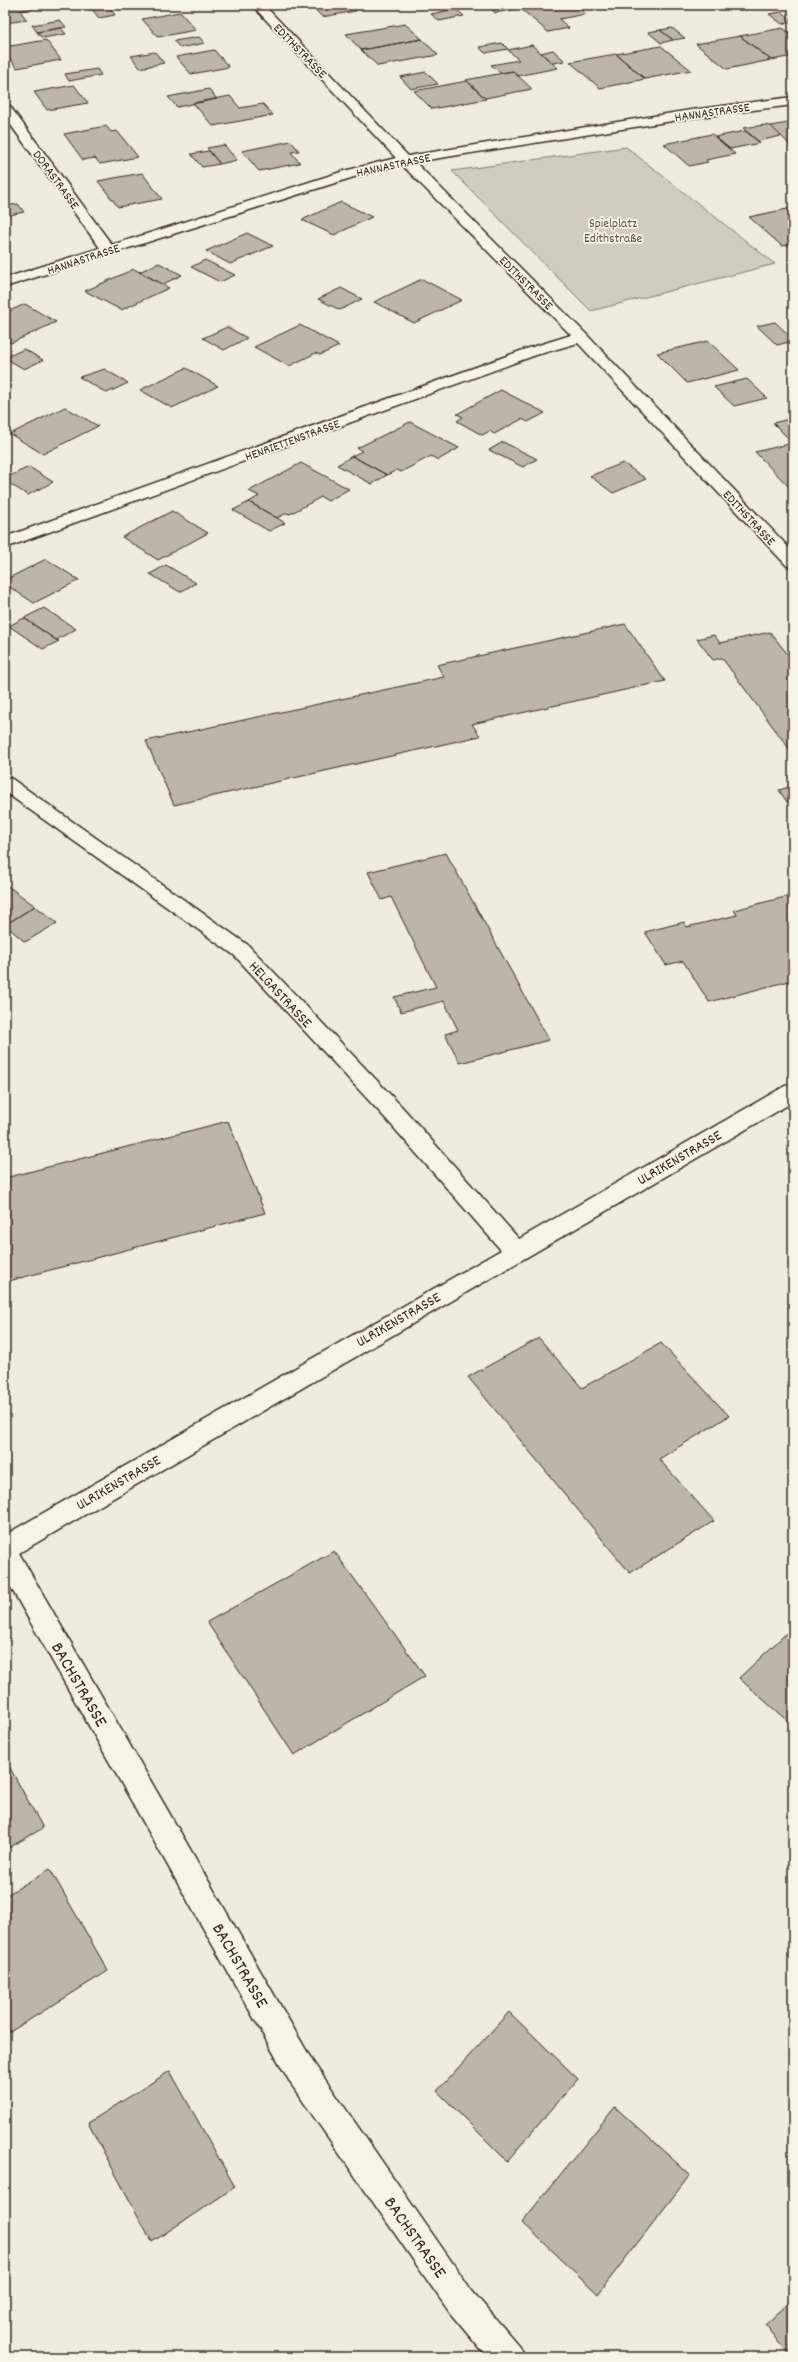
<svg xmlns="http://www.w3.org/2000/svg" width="798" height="2362" viewBox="0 0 798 2362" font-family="Dekko,sans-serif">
  <rect width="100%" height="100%" fill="#efebe0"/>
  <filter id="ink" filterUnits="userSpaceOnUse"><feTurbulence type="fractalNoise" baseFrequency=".025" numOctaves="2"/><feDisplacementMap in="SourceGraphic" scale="8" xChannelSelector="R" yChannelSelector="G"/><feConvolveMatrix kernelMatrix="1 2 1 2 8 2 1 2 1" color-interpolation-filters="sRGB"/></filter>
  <g filter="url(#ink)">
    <path fill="#d1cbc0" stroke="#867a6f" d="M626 147 775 264 591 311 452 171Z"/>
    <path fill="#bdb5aa" stroke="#3b2a1e" d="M5 5H47L20 11 27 20 5 23Z
      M108 5 115 15 99 18 91 8Z
      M311 5H351L356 11 322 17Z
      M487 5H517L521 8 495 13Z
      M537 5H575L586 14 559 19 569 28 548 32 520 8Z
      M456 9 464 16 439 21 431 14Z
      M180 12 196 30 158 37 142 19Z
      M781 12 793 21V22L782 24 769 14Z
      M60 20 66 27 37 32 32 25Z
      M405 24 422 39 361 50 346 34Z
      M61 28 66 34 42 38 37 32Z
      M672 28 685 38 673 40 660 30Z
      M783 28 793 36V56L771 60 740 36Z
      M660 30 673 40 661 43 648 32Z
      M740 36 771 60 727 69 696 44Z
      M199 37 205 43 180 48 174 41Z
      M422 39 438 55 378 66 361 50Z
      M46 40 61 60 17 68 5 52V47Z
      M502 43 508 49 485 53 479 47Z
      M532 45 558 68 517 76 513 71 501 73 491 65 519 60 508 50Z
      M661 46 691 70 645 79 616 54Z
      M214 50 229 67 191 74 176 57Z
      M553 50 565 61 552 63 541 53Z
      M155 52 164 63 140 68 131 56Z
      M616 54 645 79 600 88 570 62Z
      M97 69 101 75 69 81 65 74Z
      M513 71 532 89 485 98 466 80Z
      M426 72 438 84 411 89 400 77Z
      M467 81 486 99 432 109 414 91Z
      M74 85 88 103 47 110 34 92Z
      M209 89 217 99 177 107 168 97Z
      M230 96 240 108 263 104 273 115 213 126 193 103Z
      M793 122V148L771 126Z
      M765 125 771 126 781 136 758 141 743 128Z
      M106 126 111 132 117 131 138 157 100 164 95 158 83 160 64 134Z
      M745 131 760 143 730 149 715 137Z
      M712 134 735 154 706 160 708 162 689 166 664 144Z
      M291 141 299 151 291 152 300 163 259 171 242 151Z
      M224 145 237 160 220 164 207 148Z
      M209 151 220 164 202 167 191 154Z
      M142 173 162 199 118 207 98 181Z
      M341 202 372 217 334 235 302 220Z
      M18 204 24 212 5 216V206Z
      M792 208 793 244 782 246 749 217Z
      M247 233 273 246 230 264 206 251Z
      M205 260 235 275 220 282 191 267Z
      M159 263 182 275 163 284 139 272Z
      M134 269 169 288 121 310 85 291Z
      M422 279 462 300 414 323 374 302Z
      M341 288 362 299 340 310 318 299Z
      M25 304 56 322 11 343 5 339V313Z
      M775 322 793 339V341L777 345 757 326Z
      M300 325 339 346 320 355 316 353 289 366 254 347Z
      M227 327 247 338 224 350 203 338Z
      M708 341 739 370 687 383 657 353Z
      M24 349 43 360 24 369 5 358Z
      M186 368 218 386 172 408 140 390Z
      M105 369 106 370 128 383 107 393 79 377Z
      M747 379 767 398 734 406 714 387Z
      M501 390 545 413 528 422 522 419 494 434 490 431 482 435 457 421 463 417 457 414Z
      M65 407 98 426 43 454 10 434Z
      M793 418V443L773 423Z
      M410 422 459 448 438 460 431 456 401 472 397 470 387 475 352 456 362 451 357 448Z
      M503 442 537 459 523 467 489 450Z
      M793 443V491L755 452Z
      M352 456 387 475 372 484 337 465Z
      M301 463 349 489 328 501 321 497 290 514 287 513 277 518 249 502 259 496 249 491Z
      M623 463 646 479 613 493 590 476Z
      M29 467 53 482 28 495 5 481V478Z
      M249 502 277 518 285 523 269 531 233 510Z
      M172 511 208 533 158 560 122 537Z
      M46 559 79 580 34 603 5 584V580Z
      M166 565 196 583 180 592 150 574Z
      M44 608 76 629 56 640 24 618Z
      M24 618 56 640 59 641 43 649 9 626Z
      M625 624 665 681 472 724 480 736 174 805 146 741 444 677 437 665Z
      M770 632 793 661V754L722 658 713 660 697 639 714 635 720 643Z
      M793 786V800L787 802 779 790Z
      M446 853 549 1040 460 1063 445 1034 458 1030 444 1001 401 1012 394 997 436 987 391 897 382 900 368 872Z
      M5 884 35 906 5 925Z
      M793 895V980L709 1002 683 961 666 965 645 932 684 922 687 927 737 915 734 910Z
      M35 906 57 923 25 942 5 925Z
      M228 1121 265 1213 9 1281 5 1268V1178Z
      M539 1338 582 1388 661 1343 729 1416 659 1459 714 1521 630 1573 468 1377Z
      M334 1551 425 1676 294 1755 207 1622Z
      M793 1627V1726L739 1678Z
      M5 1759 43 1828 5 1850Z
      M50 1869 108 1971 5 2035V1896Z
      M509 2012 578 2079 507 2161 437 2091Z
      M170 2071 235 2187 152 2242 88 2123Z
      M615 2107 690 2175 598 2294 522 2222Z
      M793 2299V2357H790L765 2325Z"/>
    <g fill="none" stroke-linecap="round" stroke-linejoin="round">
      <defs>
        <path id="minor" d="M252 5H264L408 156 691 110 793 97V105L691 118 415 162 586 334 793 552V567L787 566 578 343 536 355 5 548V537L526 349 571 335 402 165 354 177 5 287V278L100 248 5 117V104L9 105 112 245 344 171 396 158Z
          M5 777 12 779 248 945 403 1108 519 1239 785 1086 793 1084V1102L19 1553 313 2062 472 2291 519 2346 524 2357H487L450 2313 291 2084 5 1577V1535L501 1250 387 1120 234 955 5 792Z"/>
      </defs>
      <use href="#minor" stroke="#3b2a1e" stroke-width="3"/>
      <use href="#minor" fill="#f7f3e8" fill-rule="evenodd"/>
    </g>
  </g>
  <g text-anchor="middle" stroke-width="3.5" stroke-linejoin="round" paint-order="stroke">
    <g font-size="13" fill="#3b2a1e" stroke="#f7f3e8">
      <text transform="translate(301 50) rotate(46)" y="5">EDITHSTRASSE</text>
      <text transform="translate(712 111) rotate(-8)" y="5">HANNASTRASSE</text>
      <text transform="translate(393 164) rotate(-12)" y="5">HANNASTRASSE</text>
      <text transform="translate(57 179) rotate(54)" y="5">DORASTRASSE</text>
      <text transform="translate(83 258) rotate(-18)" y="5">HANNASTRASSE</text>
      <text transform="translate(527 282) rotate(45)" y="5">EDITHSTRASSE</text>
      <text transform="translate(292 439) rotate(-20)" y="5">HENRIETTENSTRASSE</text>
      <text transform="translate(750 517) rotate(47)" y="5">EDITHSTRASSE</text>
    </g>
    <g font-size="13" fill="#605246" stroke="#f7f3e8">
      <text x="613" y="227">Spielplatz<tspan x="613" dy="15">Edithstraße</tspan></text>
    </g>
    <g font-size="15" fill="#3b2a1e" stroke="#f7f3e8">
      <text transform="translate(281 994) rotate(47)" y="5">HELGASTRASSE</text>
      <text transform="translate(679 1157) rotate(-30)" y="5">ULRIKENSTRASSE</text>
      <text transform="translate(398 1319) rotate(-30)" y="5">ULRIKENSTRASSE</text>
      <text transform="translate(118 1482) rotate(-30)" y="5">ULRIKENSTRASSE</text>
    </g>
    <g font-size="18" fill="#3b2a1e" stroke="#f7f3e8">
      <text transform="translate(80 1684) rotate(60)" y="6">BACHSTRASSE</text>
      <text transform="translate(241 1965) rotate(60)" y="6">BACHSTRASSE</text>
      <text transform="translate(416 2237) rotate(55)" y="6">BACHSTRASSE</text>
    </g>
  </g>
  <rect width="798" height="2362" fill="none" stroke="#f7f3e8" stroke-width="20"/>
  <rect x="10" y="10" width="778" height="2342" fill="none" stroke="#3b2a1e" stroke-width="1.5" filter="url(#ink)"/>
</svg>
